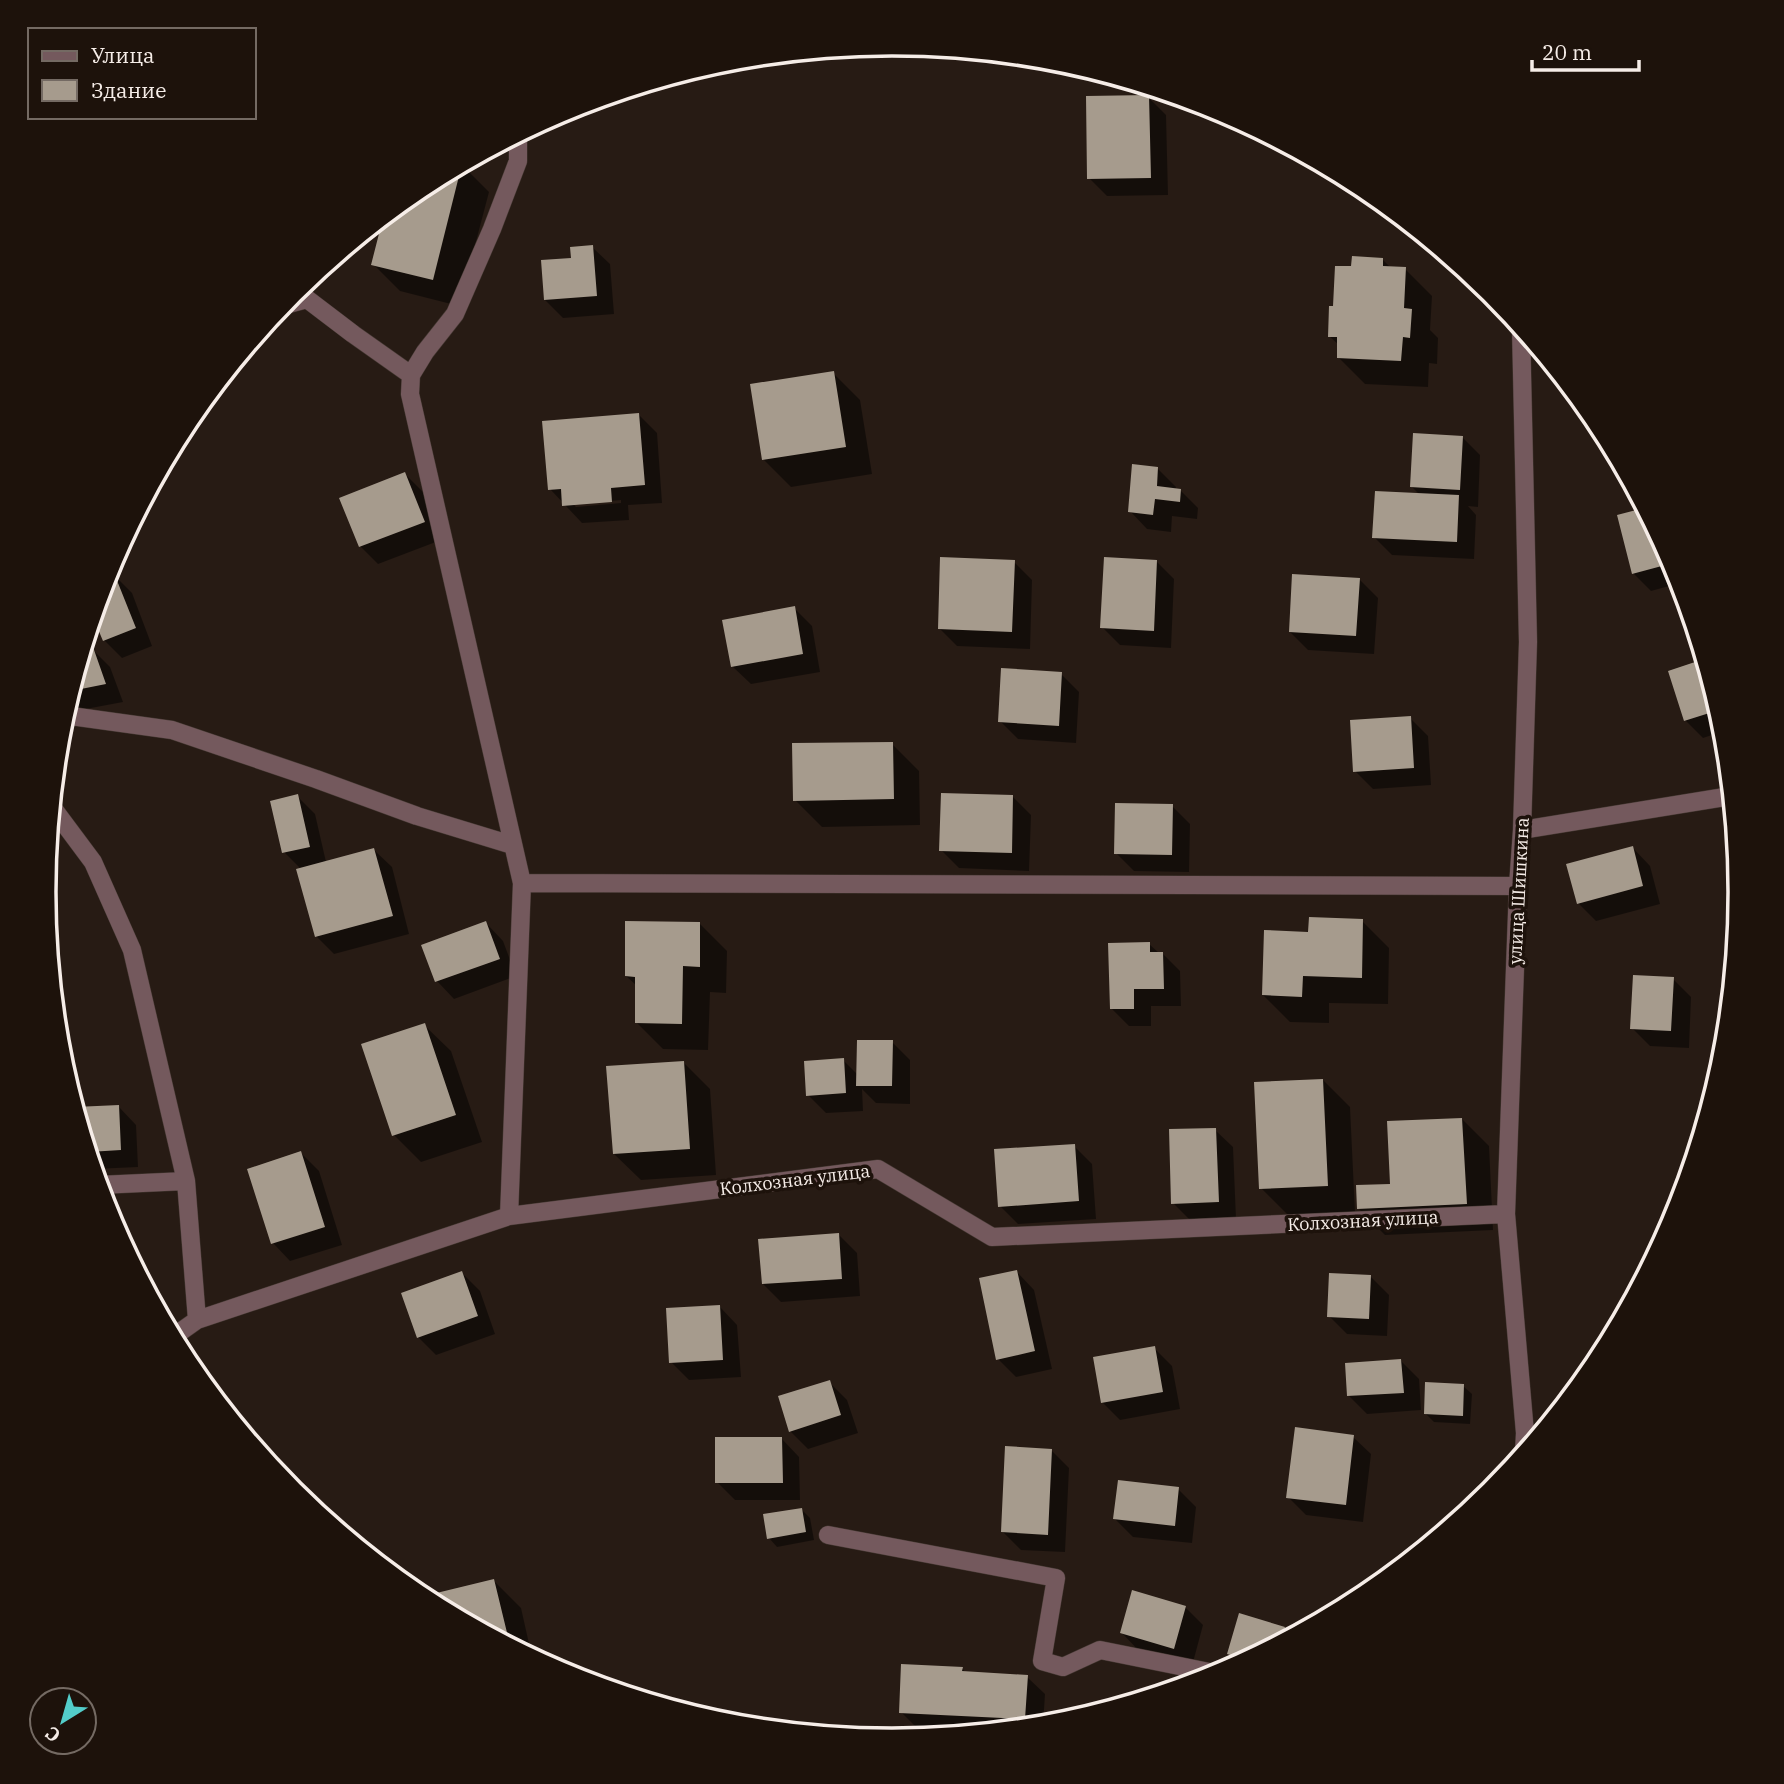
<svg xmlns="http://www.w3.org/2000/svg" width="1784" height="1784" viewBox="0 0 1784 1784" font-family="'IBM Plex Serif',serif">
  <rect width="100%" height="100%" fill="#271b14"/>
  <path fill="#0007" fill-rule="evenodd" d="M1148 97 1166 115 1168 195 1107 196 1089 178Z
    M462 165 489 192 459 306 400 291 373 264 385 216 421 186Z
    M592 247 610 264 614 314 563 318 545 300Z
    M1383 260 1391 268 1405 269 1432 296 1430 330 1438 338 1437 364 1429 363 1428 387 1365 384 1338 357 1339 345 1329 336 1335 307 1353 268Z
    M833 373 860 400 872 474 791 487 764 460Z
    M639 415 657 433 662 503 628 505 629 520 582 523 550 489ZM621 500V503L576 507 573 504Z
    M1462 437 1480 455 1478 507 1468 506 1476 515 1474 559 1392 555 1374 537 1420 495 1412 487Z
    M1158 469 1176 487 1175 490H1180L1198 508 1197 519 1172 516 1171 532 1147 529 1130 511Z
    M405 474 423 492 441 540 378 564 360 546Z
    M1645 510 1676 568 1680 583 1651 591 1633 573Z
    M1156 561 1174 579 1171 648 1120 645 1102 627Z
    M1014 562 1032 580 1030 649 957 646 939 628Z
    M114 575 132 593 152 646 122 658 104 640 94 614 105 579Z
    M1360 580 1378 598 1374 654 1308 650 1290 632Z
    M794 608 812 626 820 672 751 684 733 667Z
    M92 649 110 667 123 702 75 711 67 703 83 651Z
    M1704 661 1724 731 1703 738 1685 720Z
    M1061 674 1079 692 1076 743 1018 739 1000 721Z
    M1410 718 1428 736 1431 785 1373 789 1355 771Z
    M892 744 919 771 920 825 822 827 795 800Z
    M297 796 315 814 326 862 374 850 392 867 409 934 334 954 316 936 301 869 284 852Z
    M1013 797 1031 815 1029 871 959 868 941 850Z
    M1172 806 1190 824 1189 872 1134 871 1116 853Z
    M1633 848 1650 866 1660 904 1596 921 1578 903Z
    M1362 921 1389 948 1388 1004 1329 1003V1023L1290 1022 1263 995 1310 934Z
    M486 923 503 941 516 976 454 999 437 981Z
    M700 924 727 951 726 993 710 992 708 1050 663 1049 636 1022 637 986 626 976Z
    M1149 944 1159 953H1162L1180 971 1181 1006H1151V1026H1129L1111 1008Z
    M1673 979 1691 997 1689 1048 1650 1046 1632 1028Z
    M424 1025 451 1051 482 1142 421 1162 394 1135Z
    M892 1042 910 1060V1104L876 1103 862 1089 863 1111 826 1113 808 1095 843 1060 858 1075Z
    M683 1062 710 1089 716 1175 641 1180 614 1154Z
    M1323 1080 1350 1107 1355 1213 1288 1215 1261 1188Z
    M119 1107 136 1125 138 1167 94 1169 76 1109Z
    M1462 1119 1489 1146 1493 1230 1385 1235 1358 1208 1392 1185Z
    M1215 1130 1233 1147 1236 1219 1191 1221 1173 1203Z
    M1074 1146 1092 1164 1096 1219 1018 1224 1000 1206Z
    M301 1153 319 1171 342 1245 290 1261 273 1243Z
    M839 1235 857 1253 860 1296 781 1302 763 1284Z
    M1017 1272 1034 1290 1052 1369 1016 1377 998 1359Z
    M462 1273 480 1291 495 1334 436 1355 418 1337Z
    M1371 1277 1389 1295 1387 1336 1347 1334 1329 1316Z
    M720 1307 737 1325 741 1377 689 1380 671 1362Z
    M1154 1348 1172 1366 1180 1409 1120 1420 1102 1402Z
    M1401 1361 1419 1379 1421 1410 1367 1414 1349 1396Z
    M829 1382 847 1400 858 1433 808 1449 790 1431Z
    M1463 1386 1472 1394 1470 1424 1434 1422 1425 1413Z
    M1353 1437 1371 1454 1363 1522 1306 1515 1288 1497Z
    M782 1439 799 1457 800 1500H735L717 1482Z
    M1051 1450 1069 1468 1065 1552 1021 1550 1003 1532Z
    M1178 1489 1196 1507 1192 1543 1133 1537 1115 1519Z
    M801 1509 810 1518 814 1540 777 1547 769 1538Z
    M494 1581 521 1608 532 1657 422 1598Z
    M1185 1607 1203 1625 1192 1666 1139 1651 1122 1633Z
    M1284 1628 1292 1636 1239 1664 1229 1653Z
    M962 1668 966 1673 1027 1677 1045 1694 1043 1725 968 1733 919 1730 901 1712Z"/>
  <path fill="#a69b8d" d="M1149 95 1151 178 1087 179 1086 96Z
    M462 164 433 280 371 265 383 218 421 186Z
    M593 245 597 296 544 300 541 260 571 258 570 247Z
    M1352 256 1383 258V266L1406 267 1404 308 1412 309 1410 338 1403 337 1401 361 1337 358V337H1328L1329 306H1333L1335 266H1351Z
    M834 371 846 447 762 460 750 384Z
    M639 413 645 485 611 488 612 502 562 506 561 489 548 490 542 421Z
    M1413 433 1463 436 1460 490 1410 487Z
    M1132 464 1158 467 1157 486 1181 489 1180 502 1155 499 1153 515 1128 512Z
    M405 472 425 522 359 547 339 498Z
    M1375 491 1459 495 1457 542 1372 538Z
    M1644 508 1673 563 1632 574 1617 515Z
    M940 557 1015 560 1012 632 938 629Z
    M1104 557 1157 560 1154 631 1100 628Z
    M114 573 136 628 103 641 93 617 106 577Z
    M1292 574 1360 578 1356 636 1289 632Z
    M795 606 803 654 731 667 722 620Z
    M93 647 106 684 71 691 84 649Z
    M1704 659 1719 710 1684 721 1668 671Z
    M1001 668 1062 672 1059 726 998 722Z
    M1411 716 1414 768 1353 772 1350 720Z
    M893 742 894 799 793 801 792 743Z
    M941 793 1013 795 1012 853 939 851Z
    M298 794 310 847 282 853 270 801Z
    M1115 803 1173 804 1172 855 1114 854Z
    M1633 846 1643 886 1577 904 1566 864Z
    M374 848 393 916 315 937 296 869Z
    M1309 917 1363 919 1362 978 1303 976 1302 997 1262 995 1264 930 1308 932Z
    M486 921 500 959 435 982 421 945Z
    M625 921 700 922V967L683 966 682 1024 635 1023V977L625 976Z
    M1150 942V952H1163L1164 989H1134V1009H1110L1108 943Z
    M1633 975 1674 977 1671 1031 1630 1029Z
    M425 1023 456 1115 392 1136 361 1044Z
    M857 1040H893L892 1086H856Z
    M844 1058 846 1093 806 1096 804 1061Z
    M684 1061 690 1149 613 1154 606 1066Z
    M1323 1079 1328 1186 1259 1189 1254 1082Z
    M119 1105 121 1150 89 1152 75 1107Z
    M1462 1118 1467 1204 1357 1209 1356 1185 1390 1184 1387 1121Z
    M1216 1128 1219 1202 1171 1204 1169 1129Z
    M1075 1144 1079 1201 998 1207 994 1149Z
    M301 1151 325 1227 271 1244 247 1169Z
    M839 1233 842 1279 762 1284 758 1239Z
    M1017 1270 1035 1351 996 1360 979 1278Z
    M462 1271 478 1316 417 1338 401 1293Z
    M1329 1273 1371 1275 1369 1319 1327 1317Z
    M720 1305 723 1360 669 1363 666 1308Z
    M1155 1346 1163 1392 1101 1403 1093 1357Z
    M1401 1359 1404 1393 1347 1396 1345 1363Z
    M830 1380 841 1415 789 1432 778 1396Z
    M1425 1382 1464 1384 1463 1416 1424 1414Z
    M1295 1427 1354 1435 1346 1505 1286 1498Z
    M715 1437H782L783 1483H715Z
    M1005 1446 1052 1449 1048 1535 1001 1532Z
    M1118 1480 1179 1487 1175 1526 1113 1519Z
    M802 1508 806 1532 767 1539 763 1514Z
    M494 1579 510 1645 420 1597Z
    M1132 1590 1186 1606 1174 1649 1120 1633Z
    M1239 1613 1285 1627 1281 1641 1247 1660 1227 1654Z
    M901 1664 963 1667 962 1671 1028 1675 1025 1719 899 1713Z"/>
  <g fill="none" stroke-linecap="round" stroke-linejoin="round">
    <defs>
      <path id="minor" d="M281 306 307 299 353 334 411 375
        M1521 328 1528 642 1522 830 1518 886 1506 1214 1525 1433 1524 1453
        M63 716 78 717 172 730 316 779 417 816 512 845
        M52 807 93 862 132 950 186 1181 197 1320
        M1522 830 1731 796
        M522 883 1518 886
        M99 1185 186 1181
        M509 1216 522 883 410 394 411 375 425 352 455 314 492 229 518 161V135
        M173 1337 197 1320 509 1216 878 1169 992 1237 1506 1214
        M828 1535 1056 1578 1042 1661 1063 1667 1100 1650 1219 1674"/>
    </defs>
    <use href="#minor" stroke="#443832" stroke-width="19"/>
    <use href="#minor" stroke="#74595d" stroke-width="18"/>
  </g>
  <g text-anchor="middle" stroke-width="7" stroke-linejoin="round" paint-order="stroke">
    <g font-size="18" fill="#f6ede8" stroke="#1d120b">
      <text transform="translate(1519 891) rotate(-87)" y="6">улица Шишкина</text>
      <text transform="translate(795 1180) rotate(-7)" y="6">Колхозная улица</text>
      <text transform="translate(1363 1221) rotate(-3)" y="6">Колхозная улица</text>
    </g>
  </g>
  <path d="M0 0H1784V1784H0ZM56 892a836 836 0 1 1 1672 0a836 836 0 1 1-1672 0Z" fill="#1d120b" fill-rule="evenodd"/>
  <path fill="none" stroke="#f6ede8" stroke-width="3.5" d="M56 892a836 836 0 1 1 1672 0a836 836 0 1 1-1672 0Z"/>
  <rect x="28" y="28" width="228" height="91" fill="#1d120b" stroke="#746a63" stroke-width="2"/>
  <rect x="42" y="51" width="35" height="10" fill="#74595d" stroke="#746a63" stroke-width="2"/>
  <text x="91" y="63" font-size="21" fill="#f6ede8">Улица</text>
  <rect x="42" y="80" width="35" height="21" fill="#a69b8d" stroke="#746a63" stroke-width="2"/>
  <text x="91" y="98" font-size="21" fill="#f6ede8">Здание</text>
  <g transform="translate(63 1721) rotate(217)"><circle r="33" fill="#1d120b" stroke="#746a63" stroke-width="2"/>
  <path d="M0-5L12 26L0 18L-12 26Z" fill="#53cdca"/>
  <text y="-10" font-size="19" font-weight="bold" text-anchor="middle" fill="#f6ede8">С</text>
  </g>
  <path d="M1532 60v10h107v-10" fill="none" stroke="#f6ede8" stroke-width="3.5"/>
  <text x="1542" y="60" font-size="21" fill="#f6ede8" stroke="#1d120b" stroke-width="5" paint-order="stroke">20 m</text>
</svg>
